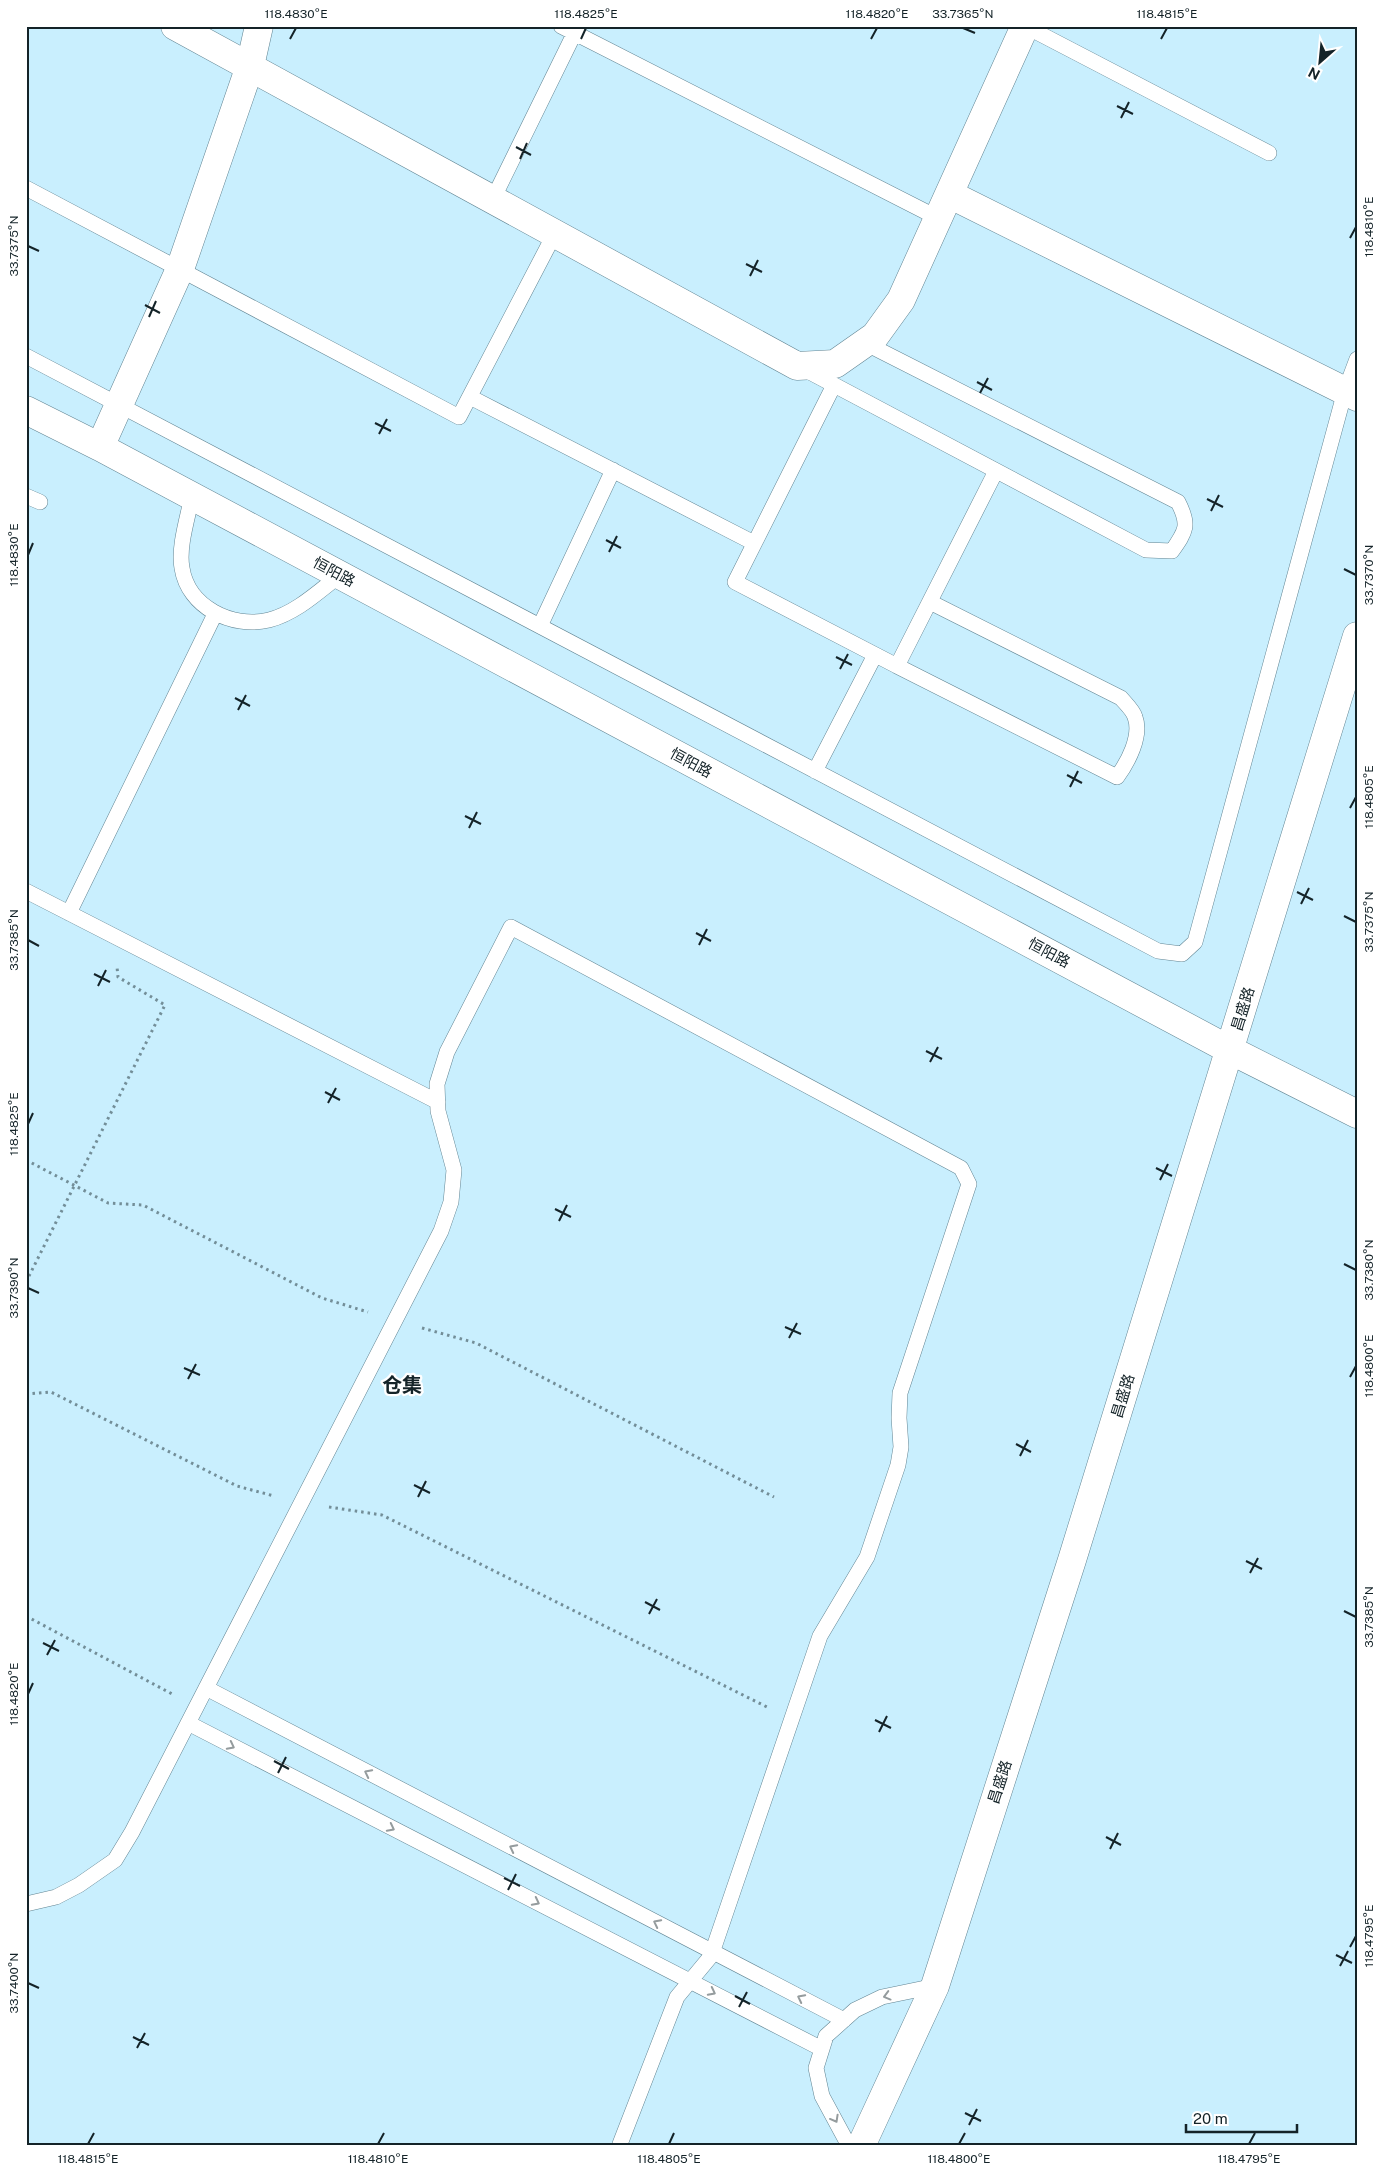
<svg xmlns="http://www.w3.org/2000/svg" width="1383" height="2172" viewBox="0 0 1383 2172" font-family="'Public Sans','Noto Sans SC',sans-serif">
  <rect width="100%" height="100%" fill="#c9effe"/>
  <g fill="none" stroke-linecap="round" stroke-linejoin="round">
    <defs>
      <path id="service" d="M561 26 938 218
        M1025 26 1269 153
        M26 188 459 417 555 233
        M493 199 578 26
        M26 356 1158 951 1182 954 1195 942 1345 391 1357 359
        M804 369 1146 550 1172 551C1186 531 1190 525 1178 502L865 343
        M834 385 735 582 897 666 996 471
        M470 397 754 543
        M26 496 40 502
        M192 496C188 517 178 547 182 568 188 607 232 629 269 620 296 613 318 592 340 575
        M540 626 613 470
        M897 666 1117 777C1128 762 1142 736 1135 717 1133 710 1125 703 1121 698L930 602
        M815 771 875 655
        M26 891 438 1102
        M69 913 215 614
        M206 1688 844 2020
        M188 1723 822 2049
        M26 1904 56 1897 79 1885 115 1860 132 1832 441 1231 451 1202 454 1170 438 1111 437 1084 447 1052 511 927 961 1168 969 1184 900 1393 899 1418 901 1447 898 1465 867 1557 820 1636 711 1956 677 1997 620 2144
        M849 2146 822 2096 816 2068 826 2036 855 2010 882 1997 935 1986"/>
      <path id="minor" d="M175 26 797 366 835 364 875 336 901 300 1025 26
        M949 194 1357 397
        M26 410 100 447 1230 1050 1357 1114
        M100 447 180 269 250 66 259 26
        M861 2146 935 1986 1072 1560 1357 636"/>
    </defs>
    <use href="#service" stroke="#628593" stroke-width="16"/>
    <use href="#minor" stroke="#628593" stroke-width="29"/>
    <path stroke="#738e98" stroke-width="3" stroke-dasharray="2.5 4" stroke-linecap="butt" d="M26 1160 108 1203 143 1205 322 1298 368 1312
      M26 1282 165 1005 118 977 117 967
      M422 1328 476 1343 774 1497
      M26 1394 51 1392 237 1486 274 1496
      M329 1507 382 1515 767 1707
      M26 1616 174 1695"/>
    <use href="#service" stroke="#fff" stroke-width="15"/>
    <use href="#minor" stroke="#fff" stroke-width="28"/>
  </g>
  <defs><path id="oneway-chevron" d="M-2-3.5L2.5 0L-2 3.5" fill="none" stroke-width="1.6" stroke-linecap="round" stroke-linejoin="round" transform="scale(1.25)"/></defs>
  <g stroke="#959c9e">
    <use href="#oneway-chevron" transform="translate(231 1746) rotate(27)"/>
    <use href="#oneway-chevron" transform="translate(368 1773) rotate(-153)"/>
    <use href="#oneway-chevron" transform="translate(391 1828) rotate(27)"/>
    <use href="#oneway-chevron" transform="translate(513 1848) rotate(-153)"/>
    <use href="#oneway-chevron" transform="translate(536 1902) rotate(27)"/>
    <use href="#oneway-chevron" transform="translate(657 1923) rotate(-153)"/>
    <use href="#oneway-chevron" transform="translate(712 1992) rotate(27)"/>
    <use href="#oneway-chevron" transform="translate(887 1996) rotate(165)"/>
    <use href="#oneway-chevron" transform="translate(801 1998) rotate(-153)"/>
    <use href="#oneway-chevron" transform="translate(835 2119) rotate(61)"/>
  </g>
  <path fill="none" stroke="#142328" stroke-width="2" d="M963 28 975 33M290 39 296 28M581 39 586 28M871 39 877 28M1161 39 1167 28M1117 106 1133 114M1121 118 1129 102M516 147 531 155M520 159 527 143M1350 238 1356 227M28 246 39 251M746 264 762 272M750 276 758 260M145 305 160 313M149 317 156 301M977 382 992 390M980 393 988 378M375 423 391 431M379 434 387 419M1207 499 1223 507M1211 511 1219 495M606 540 621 548M609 552 617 536M28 555 33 543M1344 569 1356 575M836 657 852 665M840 669 848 654M235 698 250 706M238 710 246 695M1067 775 1082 783M1070 787 1078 771M1350 808 1356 797M465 816 481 824M469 828 477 812M1297 892 1313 900M1301 904 1309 888M1344 916 1356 922M696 933 711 941M28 940 39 946M699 945 707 929M94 974 110 982M98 986 106 970M926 1051 942 1059M930 1062 938 1047M325 1092 340 1100M328 1103 336 1088M28 1124 33 1113M1156 1168 1172 1176M1160 1180 1168 1164M555 1209 571 1217M559 1221 567 1205M1344 1264 1356 1270M28 1288 39 1293M785 1327 801 1334M789 1338 797 1323M184 1368 200 1375M1350 1377 1356 1366M188 1379 196 1364M1016 1444 1031 1452M1020 1456 1028 1440M414 1485 430 1493M418 1497 426 1481M1246 1561 1262 1569M1250 1573 1258 1558M645 1602 660 1610M1344 1611 1356 1617M649 1614 657 1599M43 1643 59 1651M47 1655 55 1640M28 1694 33 1683M875 1720 891 1728M879 1732 887 1716M274 1761 289 1769M278 1773 286 1757M1106 1837 1121 1845M1110 1849 1118 1833M504 1878 520 1886M508 1890 516 1874M1350 1947 1356 1936M1336 1955 1352 1963M1340 1966 1348 1951M28 1983 39 1988M735 1996 750 2004M739 2007 747 1992M133 2037 149 2045M137 2048 145 2033M965 2113 981 2121M969 2125 977 2109M88 2144 94 2133M378 2144 384 2133M669 2144 674 2133M959 2144 965 2133M1249 2144 1255 2133"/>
  <g text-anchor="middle" stroke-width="4.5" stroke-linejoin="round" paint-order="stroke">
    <g font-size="15" fill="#142328" stroke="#fff">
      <text transform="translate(334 572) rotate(28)" y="5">恒阳路</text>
      <text transform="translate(691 763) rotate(28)" y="5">恒阳路</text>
      <text transform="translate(1049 953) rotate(28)" y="5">恒阳路</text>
      <text transform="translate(1243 1009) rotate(-73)" y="5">昌盛路</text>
      <text transform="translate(1123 1396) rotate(-73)" y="5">昌盛路</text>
      <text transform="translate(1000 1782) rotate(-72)" y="5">昌盛路</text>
    </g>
    <g font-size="20" font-weight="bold" fill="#142328" stroke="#fff">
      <text x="402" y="1392">仓集</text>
    </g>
  </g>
  <rect width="1383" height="2172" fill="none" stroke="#ffffff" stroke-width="55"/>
  <g transform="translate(1320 62) rotate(207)" stroke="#ffffff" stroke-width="4" paint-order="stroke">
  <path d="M0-4L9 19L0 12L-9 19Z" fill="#142328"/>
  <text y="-8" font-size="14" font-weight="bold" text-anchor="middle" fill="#142328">N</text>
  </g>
  <path d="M1186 2124v8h111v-8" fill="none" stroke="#142328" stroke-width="2.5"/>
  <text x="1193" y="2124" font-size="15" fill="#142328" stroke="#ffffff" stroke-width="4" paint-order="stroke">20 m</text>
  <rect x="28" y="28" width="1328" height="2116" fill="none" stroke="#142328" stroke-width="2"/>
  <g font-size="12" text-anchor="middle" fill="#142328">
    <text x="296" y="18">118.4830°E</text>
    <text x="586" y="18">118.4825°E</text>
    <text x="877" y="18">118.4820°E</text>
    <text x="963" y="18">33.7365°N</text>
    <text x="1167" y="18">118.4815°E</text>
    <text transform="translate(1369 227) rotate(-90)" y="4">118.4810°E</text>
    <text transform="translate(14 246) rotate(-90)" y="4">33.7375°N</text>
    <text transform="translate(14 555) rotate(-90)" y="4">118.4830°E</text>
    <text transform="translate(1369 575) rotate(-90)" y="4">33.7370°N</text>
    <text transform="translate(1369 797) rotate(-90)" y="4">118.4805°E</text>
    <text transform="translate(1369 922) rotate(-90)" y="4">33.7375°N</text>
    <text transform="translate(14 940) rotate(-90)" y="4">33.7385°N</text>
    <text transform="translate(14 1124) rotate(-90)" y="4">118.4825°E</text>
    <text transform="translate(1369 1270) rotate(-90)" y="4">33.7380°N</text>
    <text transform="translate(14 1288) rotate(-90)" y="4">33.7390°N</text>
    <text transform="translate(1369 1366) rotate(-90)" y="4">118.4800°E</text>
    <text transform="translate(1369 1617) rotate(-90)" y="4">33.7385°N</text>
    <text transform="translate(14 1694) rotate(-90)" y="4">118.4820°E</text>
    <text transform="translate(1369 1936) rotate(-90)" y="4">118.4795°E</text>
    <text transform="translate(14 1983) rotate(-90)" y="4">33.7400°N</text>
    <text x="88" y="2163">118.4815°E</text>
    <text x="378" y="2163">118.4810°E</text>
    <text x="669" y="2163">118.4805°E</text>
    <text x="959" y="2163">118.4800°E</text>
    <text x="1249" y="2163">118.4795°E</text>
  </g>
</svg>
